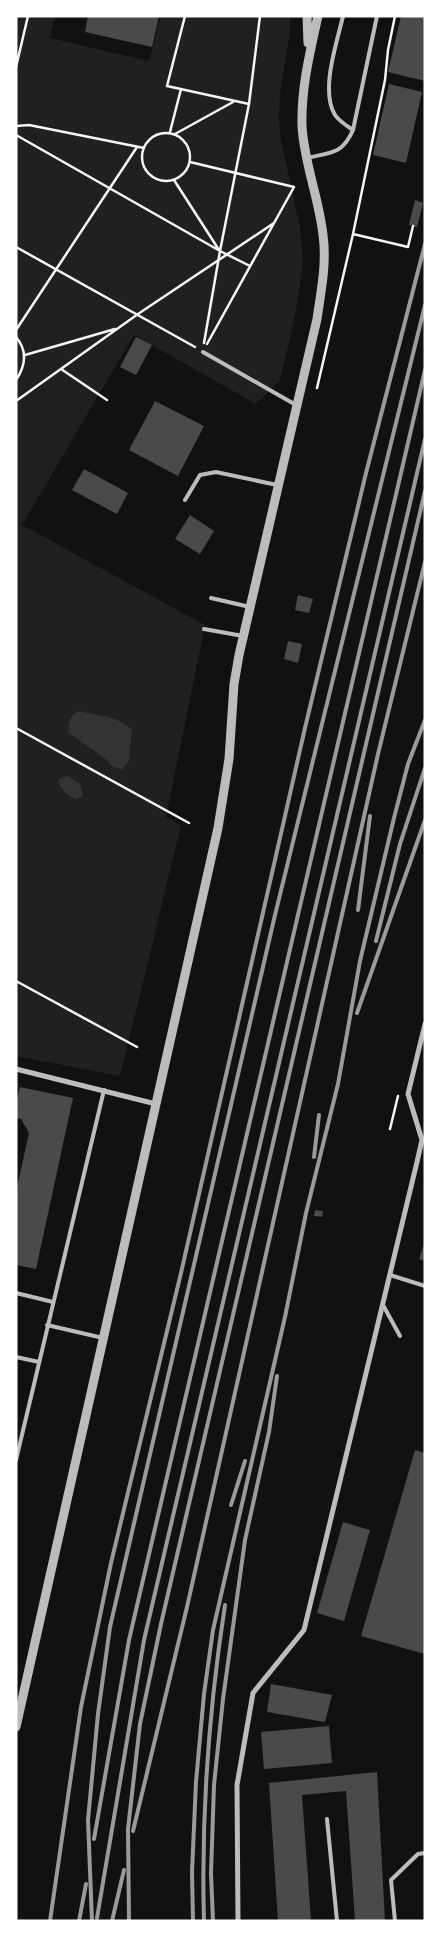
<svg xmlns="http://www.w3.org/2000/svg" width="441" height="1937" viewBox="0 0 441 1937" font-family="'Alegreya Sans',sans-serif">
  <rect width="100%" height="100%" fill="#111"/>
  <path fill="#202020" d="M16 16H55L50 38 149 61 161 16H290V32L280 94 279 115 280 136 300 227 303 262 296 311 280 380 256 404 134 335 22 525 205 625 166 817 181 826 120 1076 16 1056Z"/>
  <path fill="#333" d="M79 711C97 716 118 715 132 730L129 761 122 770 110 765 107 760 69 733C67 724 70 715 79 711Z
    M67 776 80 784 83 796 76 799C66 795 61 790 58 779Z"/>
  <path fill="#4a4a4a" d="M88 16H159L152 47 85 32Z
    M401 16H425V81L388 72Z
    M389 84 422 92 406 163 373 155Z
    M415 200 423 203 417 227 409 225Z
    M136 337 152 345 136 375 120 367Z
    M155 401 204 426 178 476 129 450Z
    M84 469 128 493 117 514 72 490Z
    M190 515 214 531 200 554 175 539Z
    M298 595 313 599 309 613 295 610Z
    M288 641 302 644 298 663 284 659Z
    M20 1087 73 1098 36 1269 16 1265V1192L29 1133 21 1119 16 1118V1104Z
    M315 1210 323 1211 322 1217 314 1216Z
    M424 1244H425V1261L419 1259Z
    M415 1450 425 1453V1654L361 1636Z
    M343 1522 370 1530 344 1621 317 1613Z
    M271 1684 332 1695 325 1722 267 1712Z
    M329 1726 332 1763 264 1769 261 1732Z
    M377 1772 385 1921H355L346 1791 302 1795 311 1921H278L269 1783Z"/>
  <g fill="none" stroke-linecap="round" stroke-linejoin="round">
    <path stroke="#f5f5f5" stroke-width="2.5" d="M185 16 167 86 249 104
      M16 67 28 16
      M16 126 29 125 144 148
      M170 132 181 89
      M142 157a24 24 0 1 1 48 0a24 24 0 1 1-48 0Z
      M175 134 233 102
      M16 135 220 251 250 266
      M190 162 294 187 207 344
      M174 180 219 250
      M353 234 408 247 413 226
      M16 247 195 347
      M16 330 137 147
      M16 337C28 351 26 365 16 380
      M204 343 220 251 249 104 260 16
      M25 355 115 329
      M61 369 107 400
      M317 388 353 234 385 80 388 50 395 16
      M16 401 138 314 274 223
      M16 728 189 823
      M16 981 137 1047
      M390 1129 398 1096"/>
    <path stroke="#bcbcbc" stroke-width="4" d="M343 16C337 43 320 90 335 115 339 121 347 126 353 130
      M307 158C331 152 342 155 353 130L377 16
      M203 352 296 405
      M185 500 200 475 216 472 277 485
      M211 598 250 607
      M204 629 243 636
      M390 1275 425 1286
      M16 1293 53 1302
      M383 1305 400 1336
      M47 1325 103 1338
      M16 1357 39 1362
      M16 1460 104 1090
      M327 1819 337 1921
      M395 1921 391 1880 418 1854 425 1853"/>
    <path stroke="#bcbcbc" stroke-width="5" d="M16 1069 156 1104
      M238 1921 237 1785 253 1693 304 1630 417 1162 422 1140 408 1094 425 1024"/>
    <path stroke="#bcbcbc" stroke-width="9" d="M307 16 308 43
      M16 1727 218 828 229 759 234 684 239 655 317 319C321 291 327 263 323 235 319 198 304 163 302 126 301 88 310 52 318 16"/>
    <path stroke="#9a9a9a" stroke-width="4" d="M358 910 370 816
      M376 941 400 844 425 768
      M357 1013 425 820
      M314 1157 319 1115
      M231 1505 245 1461
      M133 1831 187 1607 378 754 425 562
      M94 1839 129 1640 425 370
      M97 1918 144 1640 425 439
      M50 1921 81 1707 111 1563 181 1273 305 728 366 473 425 244
      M79 1921 86 1884
      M92 1921 88 1820 98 1714 110 1627 275 915 425 305
      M112 1921 124 1870
      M129 1921 128 1829 140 1724 161 1624 425 491
      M193 1921 192 1872 196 1782 204 1694 213 1630 285 1317 306 1213 338 1084 360 961 394 818 408 764 425 720
      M204 1921C201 1816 209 1709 225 1605
      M213 1921 211 1873 214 1785 223 1699 245 1540 269 1432 277 1376"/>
  </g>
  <rect width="441" height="1937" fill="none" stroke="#ffffff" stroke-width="35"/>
</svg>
